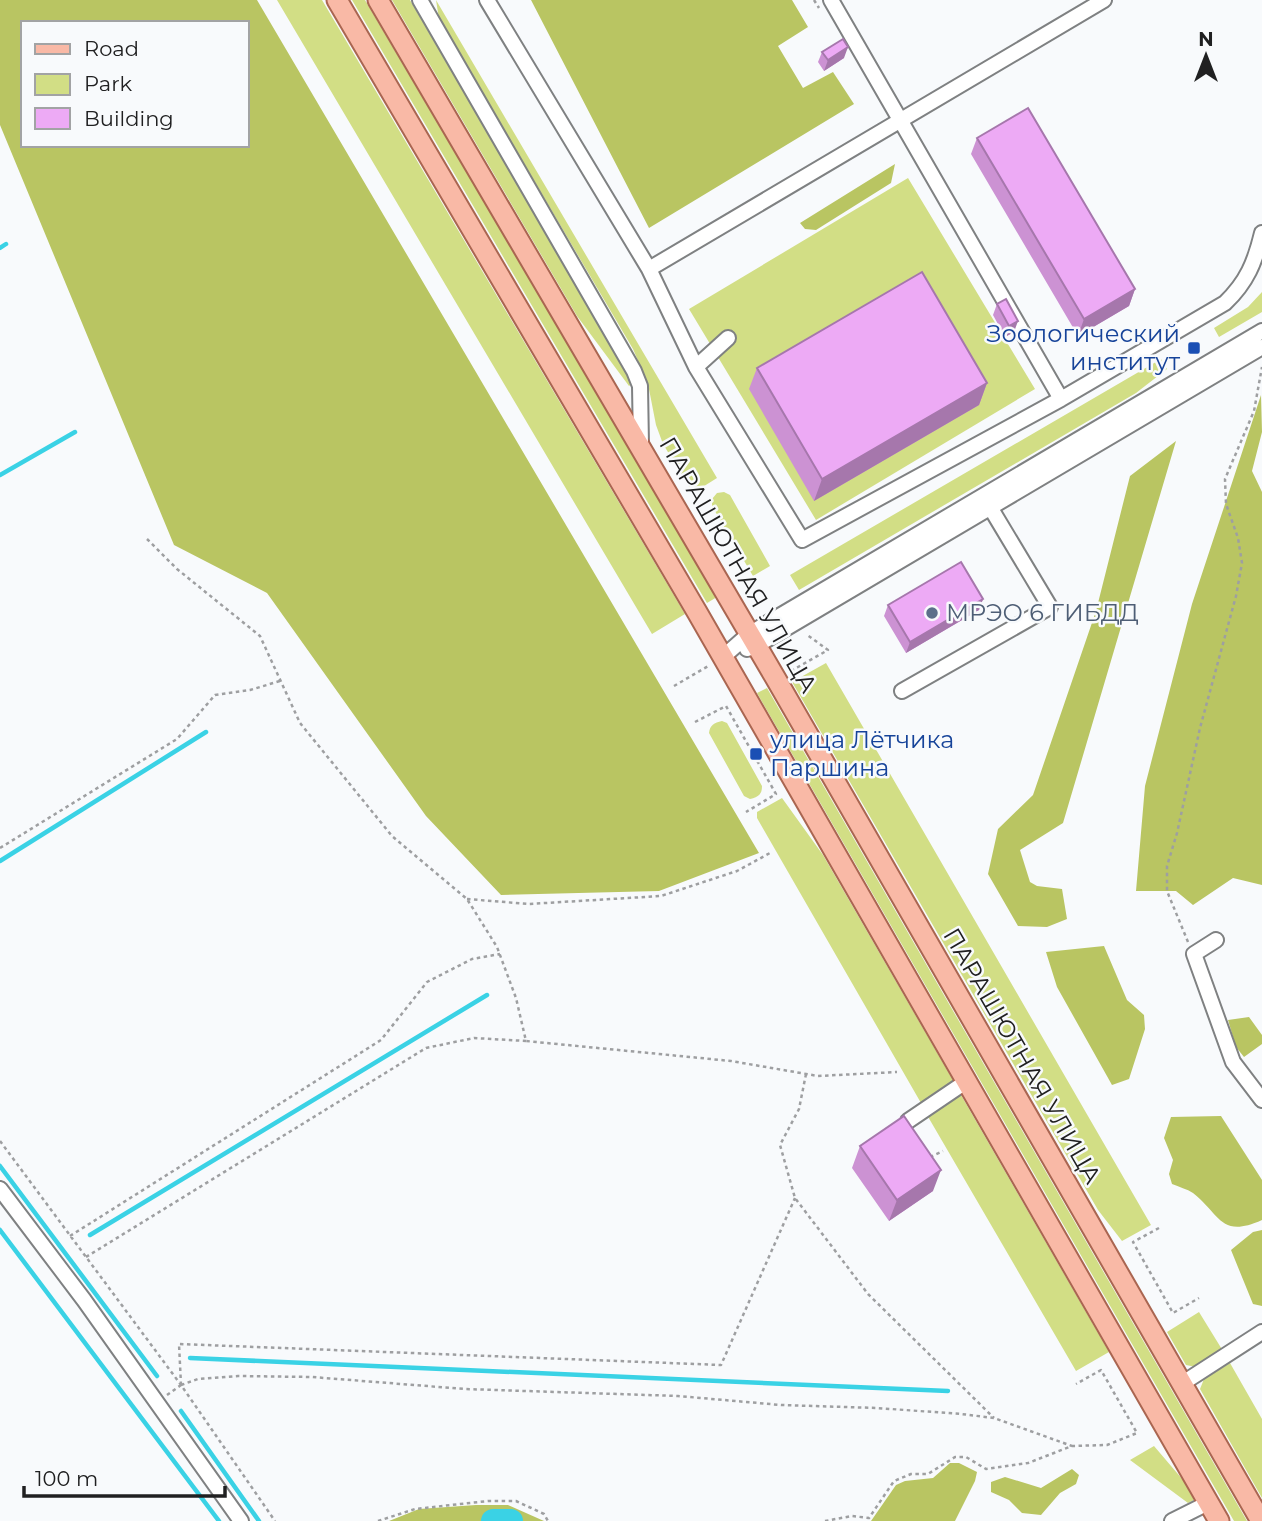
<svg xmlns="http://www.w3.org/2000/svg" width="1262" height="1521" viewBox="0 0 1262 1521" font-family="Montserrat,sans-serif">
  <rect width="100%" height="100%" fill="#f8fafc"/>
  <path fill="#d2de85" d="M277 0H322L685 614 652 634Z
    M352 0H365L717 597 707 603Z
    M392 0H410L628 373 632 384 629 386 577 316Z
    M436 0 717 478 693 493 663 444 656 425 648 384 633 349 439 19Z
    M908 178 1035 389 816 520 689 309Z
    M1262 292V312L1219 337 1214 328 1248 307Z
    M1161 359 1167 369 1136 393 799 590 790 575Z
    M724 492 730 495 770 566 753 576 712 506V499L717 493Z
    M826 663 1151 1225 1122 1241 1098 1210 792 682Z
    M767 688 1247 1521H1234L757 693Z
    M722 721 727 723 762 786C762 794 759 797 750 799L744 796 709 733C710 725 714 723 722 721Z
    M782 798 823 855 954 1082 921 1103 757 818V812Z
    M961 1095 1109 1352 1076 1371 927 1115Z
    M1199 1312 1223 1351 1196 1367 1186 1365 1167 1332Z
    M1230 1363 1262 1419V1498L1200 1389 1204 1379Z
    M1154 1446 1183 1480 1194 1500 1188 1503 1130 1460Z"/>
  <path fill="#b9c562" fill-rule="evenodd" d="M0 0H257L759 853 659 891 501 895 426 816 267 593 174 545 0 125ZM23 23H247V145H23Z
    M531 0H792L808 27 778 46 803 88 833 72 854 104 649 228Z
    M895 164 891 183 816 230 805 229 800 223Z
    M1261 395 1262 432 1252 471 1262 492V885L1233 878 1193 905 1176 891H1136L1145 786 1192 604Z
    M1176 441 1063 823 1020 850 1030 882 1037 886 1062 889 1067 919 1047 927 1018 926 988 874 998 829 1033 795 1096 611 1130 476Z
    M1104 946 1127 1000 1144 1015 1145 1029 1129 1079 1112 1085 1057 987 1046 952Z
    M1249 1017 1262 1035V1044L1244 1057 1236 1047 1228 1020Z
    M1221 1116 1262 1180V1220C1220 1239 1220 1214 1193 1193 1187 1189 1179 1187 1172 1184L1169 1174 1173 1160 1164 1138 1171 1117Z
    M1262 1230V1306L1253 1304 1231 1250 1253 1232Z
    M950 1463H959L977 1472 975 1481 955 1521H871L896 1485 905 1481 933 1478Z
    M1072 1469 1079 1475 1076 1484 1060 1493 1041 1515 1022 1513 1009 1500 991 1492V1482L1005 1477 1041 1488Z
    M476 1505H508L544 1521H389L419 1509Z"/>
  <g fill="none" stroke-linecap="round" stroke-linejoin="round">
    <path stroke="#3ad2e5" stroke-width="4.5" d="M0 248 6 244
      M0 475 75 432
      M0 861 206 732
      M0 1166 157 1376
      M0 1230 219 1521
      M90 1235 487 995
      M190 1358 948 1391
      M181 1411 259 1521"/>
    <path stroke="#3ad2e5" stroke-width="24" d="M493 1521H511"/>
    <defs>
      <path id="minor" d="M420 0 634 371 640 386 641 445
        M487 0 649 269 696 367 802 540 1061 399 1225 303C1247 282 1255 262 1262 233
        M831 0 1061 399
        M649 269 1104 0
        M696 367 728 338
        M747 649 756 646 1262 347
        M723 657 749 634 1262 331
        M902 691 1050 607 990 507
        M1216 940 1194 954 1233 1062 1262 1100
        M908 1121 967 1081
        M0 1189 84 1300 241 1521
        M1183 1383 1262 1332
        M1172 1521 1208 1503"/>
      <path id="major" d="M337 0 697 612 1219 1521
        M378 0 776 679 1261 1521"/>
    </defs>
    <use href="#minor" stroke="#7f8182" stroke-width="18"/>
    <use href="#major" stroke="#aa6651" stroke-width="23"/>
    <path stroke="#9e9fa1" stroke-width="2.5" stroke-dasharray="3.5 3.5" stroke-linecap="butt" d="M814 0 819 8
      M147 539 177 569 260 636 300 723 392 836 467 899 497 947 516 998 526 1041 731 1061 818 1076 897 1072
      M791 671 828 650 806 634
      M674 686 710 665
      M695 722 726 706 776 794 746 812
      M0 848 177 739 215 695 250 690 280 681
      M467 899 529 904 661 896 737 871 770 853
      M1188 942 1167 891V866L1177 833 1200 728 1236 596 1242 563 1238 538 1226 504 1225 479 1254 411 1262 367
      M806 1074 799 1109 780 1145 795 1198 868 1294 994 1418
      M0 1141 181 1385
      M930 1157 943 1151
      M1159 1228 1133 1242 1173 1313 1199 1298
      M70 1236 381 1040 427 982 472 959 500 954
      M86 1257 426 1048 474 1038 526 1041
      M181 1385 198 1379 238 1376 312 1377 465 1389 678 1396 781 1405 877 1408 961 1414 994 1418 1072 1446
      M181 1385 179 1344 721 1365 795 1198
      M167 1395 181 1385 275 1521
      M378 1521 415 1509 488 1501H516L544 1514 548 1521
      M825 1521 852 1516 869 1518 894 1481 911 1474H928L955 1457H966L986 1469 1028 1463 1072 1446 1107 1445 1137 1433 1101 1370 1076 1384"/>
    <use href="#minor" stroke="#fff" stroke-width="14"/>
    <use href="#major" stroke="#f9b9a6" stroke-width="19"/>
  </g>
  <path fill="#cc92d3" d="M822 52 844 58 824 71 818 62Z
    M977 138 1135 289 1129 306 1078 336 971 154Z
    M997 304 1014 332 1005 337 993 315Z
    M757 368 987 383 979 405 814 501 749 389Z
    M983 599 979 610 906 653 884 616 888 605Z
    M860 1146 933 1191 889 1221 852 1168Z"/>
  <path fill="#a677ac" d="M848 47 844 58 824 71 828 60Z
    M1135 289 1129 306 1078 336 1084 319Z
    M1018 321 1014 332 1005 337 1009 326Z
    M987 383 979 405 814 501 822 479Z
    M983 599 979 610 906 653 910 642Z
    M941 1170 933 1191 889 1221 897 1200Z"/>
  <path fill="#edaaf5" stroke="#a677ac" stroke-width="2" d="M843 39 848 47 828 60 822 52Z
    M1028 108 1135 289 1084 319 977 138Z
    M922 272 987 383 822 479 757 368Z
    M1006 299 1018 321 1009 326 997 304Z
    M961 562 983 599 910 642 888 605Z
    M904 1116 941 1170 897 1200 860 1146Z"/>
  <g fill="#1a4fb4" stroke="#f8fafc" stroke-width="2.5">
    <rect x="1187" y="341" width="14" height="14" rx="3.5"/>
    <rect x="749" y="747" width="14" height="14" rx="3.5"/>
  </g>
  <circle fill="#5c6f8a" stroke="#f8fafc" stroke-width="2.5" cx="932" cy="613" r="7"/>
  <g text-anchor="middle" stroke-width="5" stroke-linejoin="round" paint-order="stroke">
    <g font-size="24" fill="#164399" stroke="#f8fafc" text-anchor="end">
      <text x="1180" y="342">Зоологический<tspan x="1180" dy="28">институт</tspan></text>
      <text x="770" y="748" text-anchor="start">улица Лётчика<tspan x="770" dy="28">Паршина</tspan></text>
    </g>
    <g font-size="24" fill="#202021" stroke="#f8fafc">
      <text transform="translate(738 565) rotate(60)" y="8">ПАРАШЮТНАЯ УЛИЦА</text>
      <text transform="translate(1022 1056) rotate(60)" y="8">ПАРАШЮТНАЯ УЛИЦА</text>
    </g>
    <g font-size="24" fill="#4e5e75" stroke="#f8fafc" text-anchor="start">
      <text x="946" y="621">МРЭО 6 ГИБДД</text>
    </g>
  </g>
  <rect x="21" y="21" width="228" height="126" fill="#f8fafc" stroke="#a2a3a4" stroke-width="2"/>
  <rect x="35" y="44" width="35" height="10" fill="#f9b9a6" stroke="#a2a3a4" stroke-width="2"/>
  <text x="84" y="56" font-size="21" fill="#202021">Road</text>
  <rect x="35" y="74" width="35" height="21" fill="#d2de85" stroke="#a2a3a4" stroke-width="2"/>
  <text x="84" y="91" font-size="21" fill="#202021">Park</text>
  <rect x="35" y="108" width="35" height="21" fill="#edaaf5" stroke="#a2a3a4" stroke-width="2"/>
  <text x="84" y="126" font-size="21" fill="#202021">Building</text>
  <g transform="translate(1206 56)" stroke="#f8fafc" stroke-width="5" paint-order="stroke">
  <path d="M0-5L12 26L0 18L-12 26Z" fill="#202021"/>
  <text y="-10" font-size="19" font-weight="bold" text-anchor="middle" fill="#202021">N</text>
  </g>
  <path d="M24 1486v10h201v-10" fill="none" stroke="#202021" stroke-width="3.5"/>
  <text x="35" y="1486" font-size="21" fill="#202021" stroke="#f8fafc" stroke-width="5" paint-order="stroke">100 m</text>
</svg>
